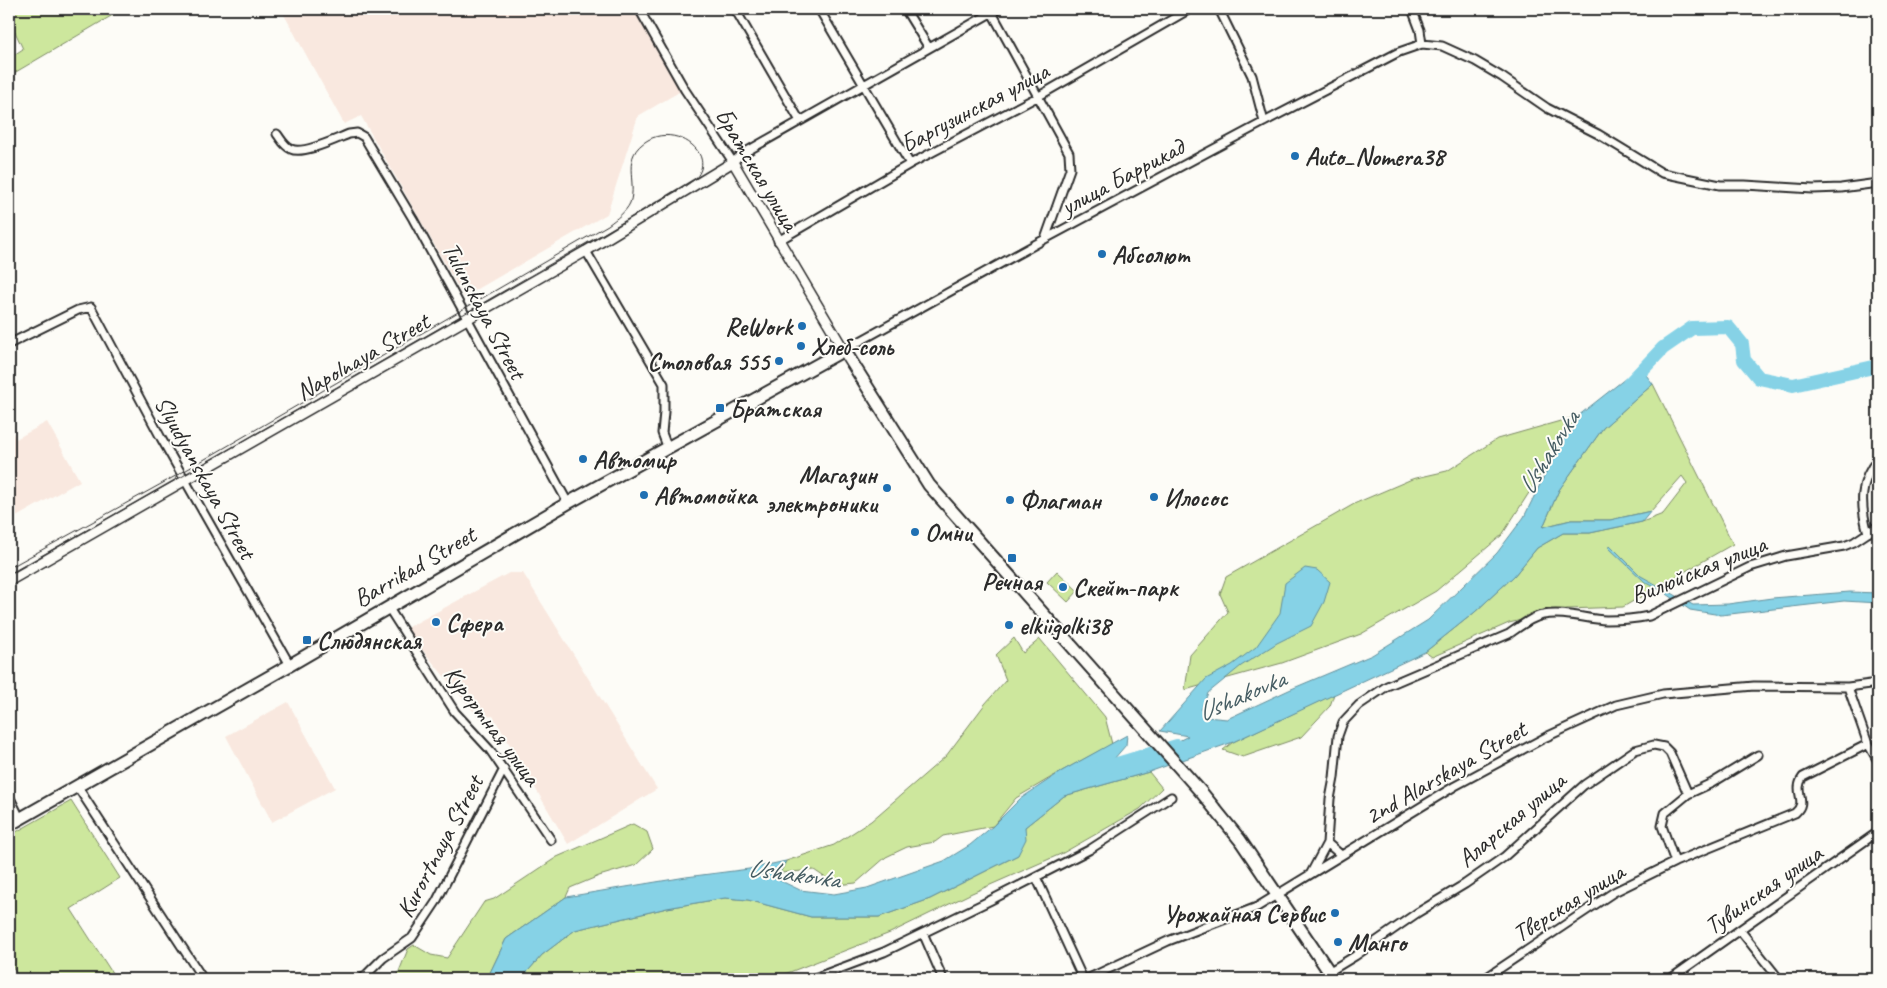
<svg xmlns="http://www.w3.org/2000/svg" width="1887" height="988" viewBox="0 0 1887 988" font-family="Caveat,sans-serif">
  <rect width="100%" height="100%" fill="#fdfcf7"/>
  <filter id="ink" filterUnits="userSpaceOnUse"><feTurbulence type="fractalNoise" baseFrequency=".02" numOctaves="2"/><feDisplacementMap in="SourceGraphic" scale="10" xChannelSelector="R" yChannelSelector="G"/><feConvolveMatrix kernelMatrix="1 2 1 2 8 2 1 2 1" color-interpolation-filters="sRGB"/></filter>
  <g filter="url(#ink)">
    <path fill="#f9e8df" d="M281 9H633L681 91 638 116 607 214 464 297 361 116 344 124Z
      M47 422 80 481 9 521V426L16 439Z
      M509 573H523L657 789 568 844 493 716 479 718 405 629Z
      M288 702 335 788 272 822 226 736Z"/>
    <path fill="#cde79d" stroke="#7c8964" d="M9 9H123L9 76V58L23 49 9 19Z
      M1653 384 1733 544 1623 607 1567 609 1509 623 1432 657 1425 652 1475 612 1514 576 1537 548 1563 533H1590L1642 522 1663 514 1687 483 1682 476 1651 511 1610 520H1571L1543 527 1559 490 1603 428Z
      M1578 416 1502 535 1436 591 1361 634 1282 663 1185 690 1190 655 1228 612 1220 594 1226 577 1356 503 1412 479 1447 471 1497 439Z
      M1057 571 1078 591 1068 602 1047 582Z
      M1014 638 1023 653 1040 639 1105 717 1112 744 1062 771 1016 798 993 826 943 836 935 842 907 847 886 857 856 883 836 885 814 870 780 873 786 861 834 845 871 821 946 756 985 704 1006 680 996 655Z
      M1334 694 1330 706 1301 737 1243 757 1223 750 1233 742Z
      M1149 772 1162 788 1140 809 1063 853 972 893 890 933 772 979H521L542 955 575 930 667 908 725 898 748 900 811 917H879L930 899 1018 855 1025 827 1064 796Z
      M71 801 120 878 71 909 116 979H20L9 960V836Z
      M633 824 647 832 653 849 636 865 599 876 570 888 566 897 506 939 487 979H396L408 949 414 945 431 955 447 958 484 902 494 899 557 857Z"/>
    <path fill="#86d2e6" stroke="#628f9b" d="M1640 367 1653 384 1603 428 1559 490 1543 527 1571 520H1610L1651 511 1642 522 1590 533H1563L1537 548 1514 576 1475 612 1425 652 1233 742 1149 772 1064 796 1025 827 1026 839 1018 855 930 899 879 917H811L748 900 725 898 667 908 575 930 542 955 521 979H487L506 939 566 897 686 877 749 869 786 861 780 872 779 880 800 890 834 894 867 888 944 861 970 845 993 826 1020 799 1062 771 1127 735 1126 745 1113 760V771L1158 756 1173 744 1188 736 1160 731 1206 679 1232 665 1256 647 1280 613 1285 583 1305 568 1317 570 1330 582 1324 602 1311 626 1277 643 1241 666 1208 693 1201 710 1206 717 1227 719 1289 690 1372 655 1428 620 1497 553 1524 517 1559 446 1578 416Z
      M1610 545 1641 576 1693 605 1728 604 1772 598 1850 592 1878 593V603L1844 601 1721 615 1690 610 1664 592 1645 582 1609 548Z"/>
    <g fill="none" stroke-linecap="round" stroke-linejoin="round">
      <path stroke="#86d2e6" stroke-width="14" d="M1629 384 1663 348 1692 328 1728 327 1742 344 1744 360 1759 378 1793 385 1878 366
        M1094 771 1177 746"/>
      <defs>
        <path id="minor" d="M639 9 685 90 733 162 742 154 998 9
          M735 9 800 121
          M819 9 910 164
          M905 9 929 48
          M990 9 1069 153 1070 169 1045 239
          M1219 9 1252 76 1264 122
          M1412 9 1420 30 1422 44
          M277 134C281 139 284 146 291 149 303 155 336 139 349 134L357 133 364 137 413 219 568 503
          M778 241 910 164 1039 96 1190 9
          M586 251 664 384V412L662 433 668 449
          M9 344 78 310 91 307 161 438 290 665
          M844 350 1045 239 1264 122 1399 52 1422 44 1442 46 1475 61 1502 77 1547 108 1598 134 1662 173 1720 185H1745L1813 189 1841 188 1878 183
          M1868 533C1860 505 1859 481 1878 459
          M388 607 455 712 490 750 551 840
          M1848 687 1868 744 1878 761
          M77 786 203 979
          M9 796 20 818
          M1327 843 1341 855
          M1675 862 1662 826 1665 813 1688 794 1712 783 1758 755
          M1311 873 1327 843 1330 799 1334 778 1338 736 1343 722 1359 705 1387 686 1509 634C1519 627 1531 617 1543 615 1564 611 1586 619 1606 620 1620 620 1635 619 1649 616L1750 567 1786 556 1844 546 1854 542 1878 526
          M1036 877 1083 979
          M1740 930 1779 979
          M923 933 943 979
          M362 979 383 958 412 938 436 902 504 769
          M812 979 884 952 991 900 1089 850 1171 797
          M1087 979 1168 941 1257 907 1455 786 1546 737 1616 705 1663 694 1754 686 1848 687 1878 683
          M1317 979 1355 956 1417 913 1465 884 1504 857 1584 785 1635 750 1654 745 1664 747 1670 753 1688 794
          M1484 979 1614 892 1675 862 1795 813C1809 801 1792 792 1803 777L1868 744
          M1670 979 1875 834 1878 829"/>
        <path id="tertiary" d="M9 581 586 251 733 162 844 350"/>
        <path id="primary" d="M9 825 290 665 568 503 844 350 929 485 1202 793 1240 840 1334 979"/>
      </defs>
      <use href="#minor" stroke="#2b2b2b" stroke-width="11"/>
      <use href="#tertiary" stroke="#2b2b2b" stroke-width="12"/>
      <use href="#primary" stroke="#2b2b2b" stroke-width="15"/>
      <use href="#minor" stroke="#fdfcf7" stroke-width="7"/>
      <use href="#tertiary" stroke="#fdfcf7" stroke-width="9"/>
      <use href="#primary" stroke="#fdfcf7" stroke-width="11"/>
      <path stroke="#2b2b2b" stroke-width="1" d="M9 568 181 473 608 225C616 219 626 212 630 203 638 181 619 157 648 140 676 124 717 153 696 178 693 181 688 184 684 187L183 476 9 574"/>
    </g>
  </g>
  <g fill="#1f6fb2" stroke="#fdfcf7" stroke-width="2">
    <circle cx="1295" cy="156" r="5"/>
    <circle cx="1102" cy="254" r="5"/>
    <circle cx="802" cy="326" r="5"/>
    <circle cx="801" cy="346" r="5"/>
    <circle cx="779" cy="361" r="5"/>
    <rect x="715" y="403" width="10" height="10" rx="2.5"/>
    <circle cx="583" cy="459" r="5"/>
    <circle cx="887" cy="488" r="5"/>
    <circle cx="644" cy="495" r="5"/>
    <circle cx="1154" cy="497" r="5"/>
    <circle cx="1010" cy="500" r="5"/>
    <circle cx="915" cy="532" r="5"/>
    <rect x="1007" y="553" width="10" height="10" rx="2.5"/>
    <circle cx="1063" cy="587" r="5"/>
    <circle cx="436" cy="622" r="5"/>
    <circle cx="1009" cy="625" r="5"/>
    <rect x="302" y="635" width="10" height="10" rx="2.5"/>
    <circle cx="1335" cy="913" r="5"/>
    <circle cx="1338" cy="942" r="5"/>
  </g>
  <g text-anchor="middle" stroke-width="4" stroke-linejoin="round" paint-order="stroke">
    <g font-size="25" fill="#2b2b2b" stroke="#fdfcf7">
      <text transform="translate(974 107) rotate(-28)" y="9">Баргузинская улица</text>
      <text transform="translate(758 169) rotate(59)" y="9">Братская улица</text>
      <text transform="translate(1122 176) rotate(-28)" y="9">улица Баррикад</text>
      <text transform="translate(485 310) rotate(62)" y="9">Tulunskaya Street</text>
      <text transform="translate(362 356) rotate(-30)" y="9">Napolnaya Street</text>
      <text transform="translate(206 477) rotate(61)" y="9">Slyudyanskaya Street</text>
      <text transform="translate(414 566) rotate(-30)" y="9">Barrikad Street</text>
      <text transform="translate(1698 569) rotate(-22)" y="9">Вилюйская улица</text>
      <text transform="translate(493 725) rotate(53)" y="9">Курортная улица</text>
      <text transform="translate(1445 772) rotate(-30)" y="9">2nd Alarskaya Street</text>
      <text transform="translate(1511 819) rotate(-40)" y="9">Аларская улица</text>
      <text transform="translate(439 846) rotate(-62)" y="9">Kurortnaya Street</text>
      <text transform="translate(1763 889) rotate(-35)" y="9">Тувинская улица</text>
      <text transform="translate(1568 902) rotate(-32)" y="9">Тверская улица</text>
    </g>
    <g font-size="25" font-weight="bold" fill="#2b2b2b" stroke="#fdfcf7" text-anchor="start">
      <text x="1305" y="165">Auto_Nomera38</text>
      <text x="1112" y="263">Абсолют</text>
      <text x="792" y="335" text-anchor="end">ReWork</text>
      <text x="811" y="355">Хлеб-соль</text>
      <text x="769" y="370" text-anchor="end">Столовая 555</text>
      <text x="730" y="417">Братская</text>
      <text x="593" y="468">Автомир</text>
      <text x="877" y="483" text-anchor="end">Магазин<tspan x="877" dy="29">электроники</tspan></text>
      <text x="654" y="504">Автомойка</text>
      <text x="1164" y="506">Илосос</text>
      <text x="1020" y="509">Флагман</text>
      <text x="925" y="541">Омни</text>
      <text x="1012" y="590" text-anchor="middle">Речная</text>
      <text x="1073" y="596">Скейт-парк</text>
      <text x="446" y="631">Сфера</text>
      <text x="1019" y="634">elkiigolki38</text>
      <text x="317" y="649">Слюдянская</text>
      <text x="1325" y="922" text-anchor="end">Урожайная Сервис</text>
      <text x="1348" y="951">Манго</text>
    </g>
    <g font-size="26" font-style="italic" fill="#465d63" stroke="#fdfcf7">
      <text transform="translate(1548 452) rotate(-58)" y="9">Ushakovka</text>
      <text transform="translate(1241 695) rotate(-23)" y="9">Ushakovka</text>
      <text transform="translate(794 873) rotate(8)" y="9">Ushakovka</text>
    </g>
  </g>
  <rect width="1887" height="988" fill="none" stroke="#fdfcf7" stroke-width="30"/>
  <rect x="15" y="15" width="1857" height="958" fill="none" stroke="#2b2b2b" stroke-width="2" filter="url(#ink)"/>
</svg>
